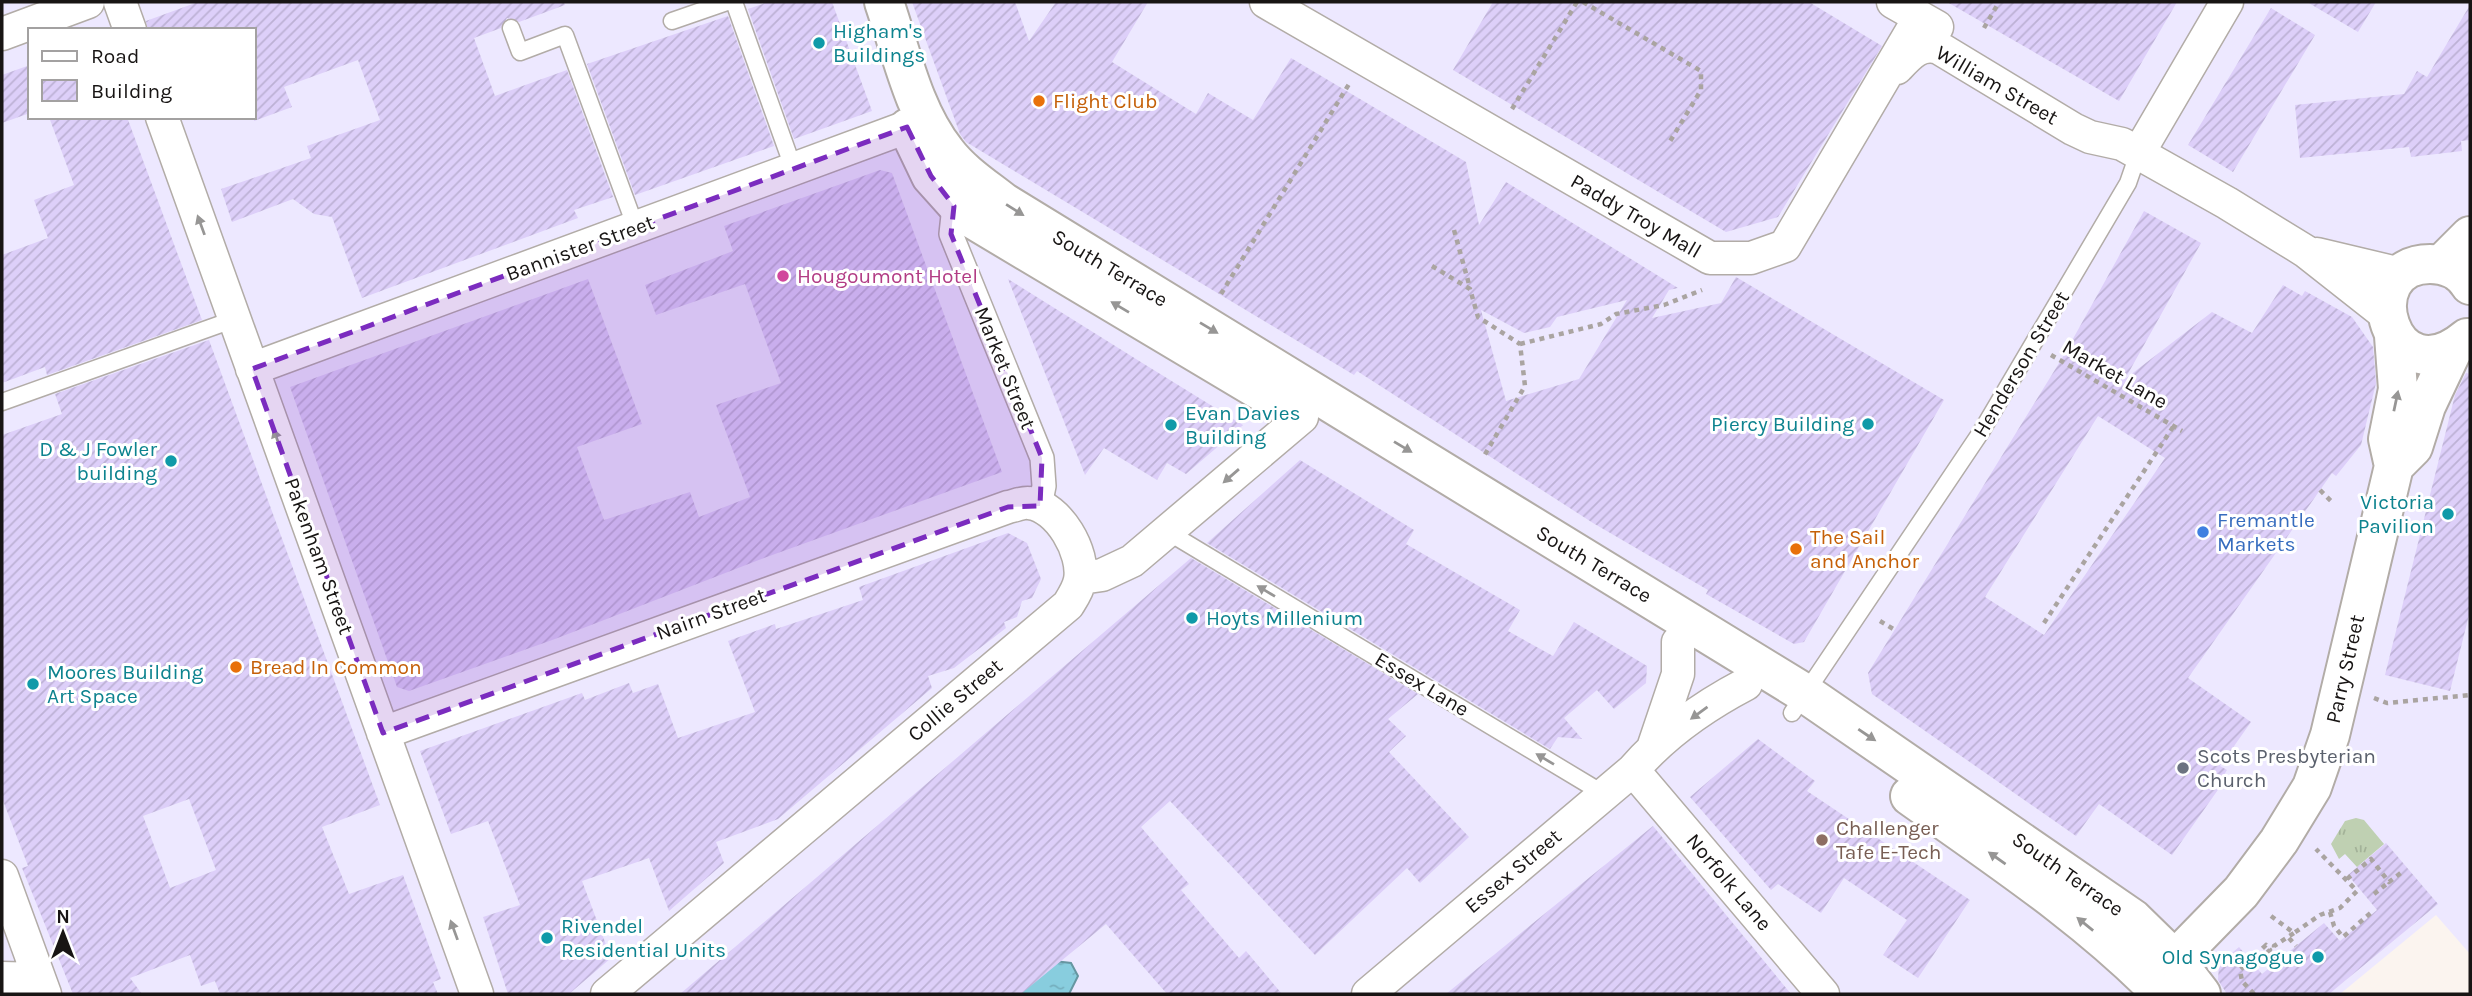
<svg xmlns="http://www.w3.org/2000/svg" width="2472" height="996" viewBox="0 0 2472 996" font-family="Karla,sans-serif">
  <defs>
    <pattern id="grass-tufts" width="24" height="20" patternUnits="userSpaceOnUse" patternTransform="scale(1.75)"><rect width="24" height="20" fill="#bfd0b2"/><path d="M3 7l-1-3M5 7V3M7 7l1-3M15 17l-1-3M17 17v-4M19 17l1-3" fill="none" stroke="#a3b298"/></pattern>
    <pattern id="water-ripples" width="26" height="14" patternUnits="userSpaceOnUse" patternTransform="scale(1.75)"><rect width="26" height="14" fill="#88cdde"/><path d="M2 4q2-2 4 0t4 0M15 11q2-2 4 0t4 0" fill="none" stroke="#75afbe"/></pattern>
    <pattern id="building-hatch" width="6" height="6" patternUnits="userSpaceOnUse" patternTransform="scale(1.75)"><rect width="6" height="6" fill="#ddcff9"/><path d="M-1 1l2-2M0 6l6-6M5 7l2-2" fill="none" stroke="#bdb1d5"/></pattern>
  </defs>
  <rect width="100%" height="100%" fill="#fbf4ef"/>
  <path fill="#ede8ff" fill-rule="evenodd" d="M2 2H2470V954L2436 915 2340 994H2ZM30 30H254V117H30Z"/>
  <path fill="url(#grass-tufts)" d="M2356 818 2364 820 2384 844 2357 867 2345 854 2339 859 2331 844 2345 821Z"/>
  <path fill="url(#water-ripples)" stroke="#6696a1" stroke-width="2" d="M1054 961 1071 963 1078 976 1069 994H1014Z"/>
  <path fill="url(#building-hatch)" fill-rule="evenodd" d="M198 2H564L565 5 519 22 507 18 501 28 474 38 495 96 567 70 613 197 574 210 578 218 362 298 332 217 314 214 293 199 232 222 221 189 311 158 307 146 380 120 358 60 284 87 292 107 254 121V30H148L146 21Z
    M768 2H832L872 111 794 139 748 9Z
    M912 2H1015L1029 41 1056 2H1148L1112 62 1196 114 1208 93 1253 120 1291 58 1466 162 1479 225 1506 182 1678 288 1669 290 1652 318 1721 303 1736 277 1944 400 1804 642 1794 644 1706 594 1708 590 1593 523 1357 371 1354 375 966 142 960 134ZM1627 300 1579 379 1506 401 1481 310 1524 333 1550 327 1557 317Z
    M1493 2H1809L1882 46 1778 217 1726 232 1453 70Z
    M1947 2H2177L2119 101Z
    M2307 2H2376L2358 32Z
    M2470 5V140L2461 141 2462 151 2411 157 2409 147 2300 158 2295 105 2404 94 2417 71 2427 77Z
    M2271 8 2315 35 2233 172 2188 145Z
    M728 16 774 146 635 195 587 64Z
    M30 65V113L2 123V75Z
    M49 117H127L202 320 47 375 45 367 2 383V255L48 238 34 200 74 185Z
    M880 170 892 173 1002 472 764 558 555 639 409 691 397 687 290 387 588 279 642 424 577 447 604 520 690 492 699 517 750 497 716 405 781 383 745 284 656 315 645 285 733 251 724 226Z
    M2144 211 2201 243 2125 379 2212 312 2252 333 2283 285 2302 296 2305 291 2352 317 2373 347 2376 383 2361 445 2336 476 2332 473 2188 678 2251 722 2220 766 2227 770 2224 775 2227 777 2172 855 2099 804 2076 836 1872 694 1868 673 2064 355ZM2098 416 2165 458 2044 635 1985 597Z
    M1008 279 1144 364 1243 425 1186 474 1167 463 1157 480 1104 448 1085 475Z
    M209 340 380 805 322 827 349 894 403 875 441 979 433 982 438 994H220L215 981 201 986 190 955 130 978 142 994H73L22 868 28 866 2 798V435L62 414 55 394ZM189 799 216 870 170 888 143 816Z
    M2466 373 2470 374V611L2450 691 2385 675 2455 395Z
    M1300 460 1414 530 1406 544 1520 610 1508 631 1553 656 1574 622 1647 666 1646 683 1614 709 1597 690 1564 718 1582 739 1558 737 1550 749 1207 543Z
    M1008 533 1027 543 1041 579 1032 598 1022 601 1017 617 1004 622 1006 628 954 668 928 676 932 688 778 819 716 842 724 863 669 911 649 858 582 881 611 958 569 994H508L483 917 520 905 488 821 451 834 420 751 582 693 585 700 629 683 633 693 658 684 678 738 755 712 728 641 775 624 776 629 863 600 859 587Z
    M1191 558 1418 694 1388 719 1406 736 1389 752 1469 837 1420 883 1407 868 1315 955 1170 801 1141 827 1189 884 1181 890 1239 958 1246 951 1282 994H1167L1106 924 1021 994H680Z
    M1758 739 1815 781 1807 791 1970 900 1918 978 1883 955 1907 920 1844 878 1821 913 1778 884 1771 890 1690 797Z
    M1653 826 1791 994H1446L1543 915Z
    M2386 843 2438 904 2329 994H2227L2218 980 2219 964 2239 947 2262 974 2324 923 2340 941 2377 910 2348 875Z"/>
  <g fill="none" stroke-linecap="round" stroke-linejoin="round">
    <defs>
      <path id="service" d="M734 2 794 170
        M672 21 727 2
        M511 28 520 52 565 35 636 228
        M2 402 235 319
        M1168 532 1604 794
        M1792 713 1981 432 2128 183 2138 154"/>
      <path id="pedestrian" d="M954 206 951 234 1042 458 1044 486 1040 506"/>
      <path id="minor" d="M120 2 130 30
        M1266 2 1710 258H1751L1785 246 1920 17
        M1893 2 1937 27
        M2 34 88 2
        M1897 68C1909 55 1920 42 1939 48L2073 129 2090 137 2122 144 2227 203 2305 251 2385 314
        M162 117 477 994
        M2138 154 2227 2
        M2317 254 2401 274
        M252 369 907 127
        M1081 578 1102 575 1132 561 1302 417
        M383 733 1008 507C1014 506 1023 502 1029 503 1059 506 1085 553 1080 580 1078 590 1073 597 1068 605L607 994
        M1654 745 1678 674V642
        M1633 770 1823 994
        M2 876 45 994
        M2 978 39 979
        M1368 994 1633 770C1664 734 1704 706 1746 684"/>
      <path id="tertiary" d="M884 2C901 51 913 111 946 152 961 172 984 187 1003 202L1806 694 2133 919 2175 960 2201 994
        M908 128 931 176 966 215 1286 406
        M2442 264 2470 236
        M2467 338C2390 402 2352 264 2430 264 2447 264 2461 270 2470 285
        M2394 466 2388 439 2398 389 2394 336
        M1910 796C1997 858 2087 917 2162 994
        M2158 977 2241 892 2279 841 2312 787 2330 735 2394 466 2413 447 2426 406 2452 351"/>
    </defs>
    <use href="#service" stroke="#b2aca7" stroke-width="19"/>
    <use href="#pedestrian" stroke="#b2aca7" stroke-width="26"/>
    <use href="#minor" stroke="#b2aca7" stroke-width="35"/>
    <use href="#tertiary" stroke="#b2aca7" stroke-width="42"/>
    <path stroke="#aaa4a1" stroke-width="4.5" stroke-dasharray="5 5" stroke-linecap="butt" d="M1583 2 1701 71V90L1669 143
      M1984 28 1999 2
      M1512 109 1577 2
      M1454 230 1470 288
      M1432 266 1470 289 1478 317 1520 344 1525 386 1484 456
      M1221 294 1349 84
      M1520 344 1601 324 1616 314 1664 305 1702 290
      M2051 355 2182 431
      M2320 490 2334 504
      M1880 621 1895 630
      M2044 623 2173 427
      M2374 698 2387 703 2470 695
      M2347 879 2371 859 2389 882 2402 872
      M2330 912 2334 926 2343 937 2374 910
      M2271 916 2294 933 2320 915 2340 908 2357 891 2316 849
      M2289 938 2296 946
      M2254 994 2242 981 2240 970 2266 945 2270 950 2256 963 2262 965 2274 955V946L2294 933"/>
    <use href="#service" stroke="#fff" stroke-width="16"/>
    <use href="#pedestrian" stroke="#fff" stroke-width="23"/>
    <use href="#minor" stroke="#fff" stroke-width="32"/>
    <use href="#tertiary" stroke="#fff" stroke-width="38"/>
    <path stroke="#aaa4a1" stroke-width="4.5" stroke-dasharray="5 5" stroke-linecap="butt" d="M2374 894 2389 882"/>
  </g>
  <defs><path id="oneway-solid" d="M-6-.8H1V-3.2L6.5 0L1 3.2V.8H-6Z" transform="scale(1.75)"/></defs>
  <g fill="#979695">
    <use href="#oneway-solid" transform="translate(1015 210) rotate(32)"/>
    <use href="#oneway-solid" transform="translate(201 225) rotate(-110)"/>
    <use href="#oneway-solid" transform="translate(1120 307) rotate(-149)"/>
    <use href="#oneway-solid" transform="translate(1209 328) rotate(31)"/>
    <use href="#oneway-solid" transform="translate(2396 401) rotate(-78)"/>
    <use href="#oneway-solid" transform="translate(277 439) rotate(-110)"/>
    <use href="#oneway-solid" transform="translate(1403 447) rotate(31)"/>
    <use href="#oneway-solid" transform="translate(1231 476) rotate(139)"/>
    <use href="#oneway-solid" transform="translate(1266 591) rotate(-149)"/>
    <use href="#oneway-solid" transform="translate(1699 713) rotate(144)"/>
    <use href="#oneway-solid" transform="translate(1867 735) rotate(34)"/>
    <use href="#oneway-solid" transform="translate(1545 759) rotate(-149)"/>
    <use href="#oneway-solid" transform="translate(1997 858) rotate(-145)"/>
    <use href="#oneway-solid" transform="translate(2085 924) rotate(-141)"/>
    <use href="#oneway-solid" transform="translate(454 930) rotate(-110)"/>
  </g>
  <path fill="#7b2cbf" fill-opacity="0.2" stroke="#7b2cbf" stroke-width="5" stroke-dasharray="14 9" stroke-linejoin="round" d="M907 127 931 176 954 206 951 234 1042 458 1040 506 1008 507 383 733 252 369Z"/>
  <g fill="#0f9aa8" stroke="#fff" stroke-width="2.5">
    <circle cx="819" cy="43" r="7"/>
    <circle cx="1868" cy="424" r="7"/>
    <circle cx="1171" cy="425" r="7"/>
    <circle cx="171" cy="461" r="7"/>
    <circle cx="2448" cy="514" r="7"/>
    <circle cx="1192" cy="618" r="7"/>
    <circle cx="33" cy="684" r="7"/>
    <circle cx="547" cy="938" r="7"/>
    <circle cx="2318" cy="957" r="7"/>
  </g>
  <g fill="#e8710a" stroke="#fff" stroke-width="2.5">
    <circle cx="1039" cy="101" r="7"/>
    <circle cx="1796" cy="549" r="7"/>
    <circle cx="236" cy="667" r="7"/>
  </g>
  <circle fill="#d1479c" stroke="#fff" stroke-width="2.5" cx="783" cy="276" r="7"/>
  <circle fill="#3f7fe0" stroke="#fff" stroke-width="2.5" cx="2203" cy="532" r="7"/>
  <circle fill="#6b7280" stroke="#fff" stroke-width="2.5" cx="2183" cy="768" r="7"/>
  <circle fill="#8d6e63" stroke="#fff" stroke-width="2.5" cx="1822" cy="840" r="7"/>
  <g text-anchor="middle" stroke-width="6" stroke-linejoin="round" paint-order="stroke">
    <g font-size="21" fill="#0d838f" stroke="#fff" text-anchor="start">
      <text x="833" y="38">Higham's<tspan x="833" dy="24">Buildings</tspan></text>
      <text x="1185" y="420">Evan Davies<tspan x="1185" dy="24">Building</tspan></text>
      <text x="1854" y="431" text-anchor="end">Piercy Building</text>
      <text x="157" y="456" text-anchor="end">D &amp; J Fowler<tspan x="157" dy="24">building</tspan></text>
      <text x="2434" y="509" text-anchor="end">Victoria<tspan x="2434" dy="24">Pavilion</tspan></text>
      <text x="1206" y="625">Hoyts Millenium</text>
      <text x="47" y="679">Moores Building<tspan x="47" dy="24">Art Space</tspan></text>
      <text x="561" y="933">Rivendel<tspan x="561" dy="24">Residential Units</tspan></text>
      <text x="2304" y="964" text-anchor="end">Old Synagogue</text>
    </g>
    <g font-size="21" fill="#181514" stroke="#fff">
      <text transform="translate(1997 85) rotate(30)" y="7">William Street</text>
      <text transform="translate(1636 216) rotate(30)" y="7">Paddy Troy Mall</text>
      <text transform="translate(580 248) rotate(-20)" y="7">Bannister Street</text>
      <text transform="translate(1110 268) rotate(31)" y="7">South Terrace</text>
      <text transform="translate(2021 364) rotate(-59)" y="7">Henderson Street</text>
      <text transform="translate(1005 368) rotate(68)" y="7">Market Street</text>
      <text transform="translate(2115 374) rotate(30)" y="7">Market Lane</text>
      <text transform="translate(319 556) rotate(70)" y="7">Pakenham Street</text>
      <text transform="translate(1594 564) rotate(31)" y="7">South Terrace</text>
      <text transform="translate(711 614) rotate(-20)" y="7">Nairn Street</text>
      <text transform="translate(2345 669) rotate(-77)" y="7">Parry Street</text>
      <text transform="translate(1422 684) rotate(31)" y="7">Essex Lane</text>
      <text transform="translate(955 700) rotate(-40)" y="7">Collie Street</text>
      <text transform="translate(1513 871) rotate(-40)" y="7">Essex Street</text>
      <text transform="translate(2068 874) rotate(35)" y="7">South Terrace</text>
      <text transform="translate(1729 882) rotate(50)" y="7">Norfolk Lane</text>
    </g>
    <g font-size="21" fill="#c56008" stroke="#fff" text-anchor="start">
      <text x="1053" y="108">Flight Club</text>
      <text x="1810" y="544">The Sail<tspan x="1810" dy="24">and Anchor</tspan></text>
      <text x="250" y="674">Bread In Common</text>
    </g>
    <g font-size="21" fill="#b23c85" stroke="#fff" text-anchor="start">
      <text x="797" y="283">Hougoumont Hotel</text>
    </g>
    <g font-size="21" fill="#366cbe" stroke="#fff" text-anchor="start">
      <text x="2217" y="527">Fremantle<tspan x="2217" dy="24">Markets</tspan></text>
    </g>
    <g font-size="21" fill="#5b616d" stroke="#fff" text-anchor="start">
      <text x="2197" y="763">Scots Presbyterian<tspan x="2197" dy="24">Church</tspan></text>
    </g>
    <g font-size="21" fill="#785e54" stroke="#fff" text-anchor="start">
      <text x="1836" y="835">Challenger<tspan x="1836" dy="24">Tafe E-Tech</tspan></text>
    </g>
  </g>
  <rect width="2472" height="996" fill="none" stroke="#181514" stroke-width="7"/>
  <rect x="28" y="28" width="228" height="91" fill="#ffffff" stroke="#a3a1a1" stroke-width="2"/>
  <rect x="42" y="51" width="35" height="10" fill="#ffffff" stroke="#a3a1a1" stroke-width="2"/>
  <text x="91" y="63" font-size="21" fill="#181514">Road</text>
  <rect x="42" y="80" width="35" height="21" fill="url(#building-hatch)" stroke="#a3a1a1" stroke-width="2"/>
  <text x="91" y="98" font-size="21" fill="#181514">Building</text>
  <g transform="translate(63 933)" stroke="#ffffff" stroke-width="5" paint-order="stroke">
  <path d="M0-5L12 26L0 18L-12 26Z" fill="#181514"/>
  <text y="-10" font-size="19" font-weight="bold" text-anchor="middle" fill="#181514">N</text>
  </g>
</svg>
